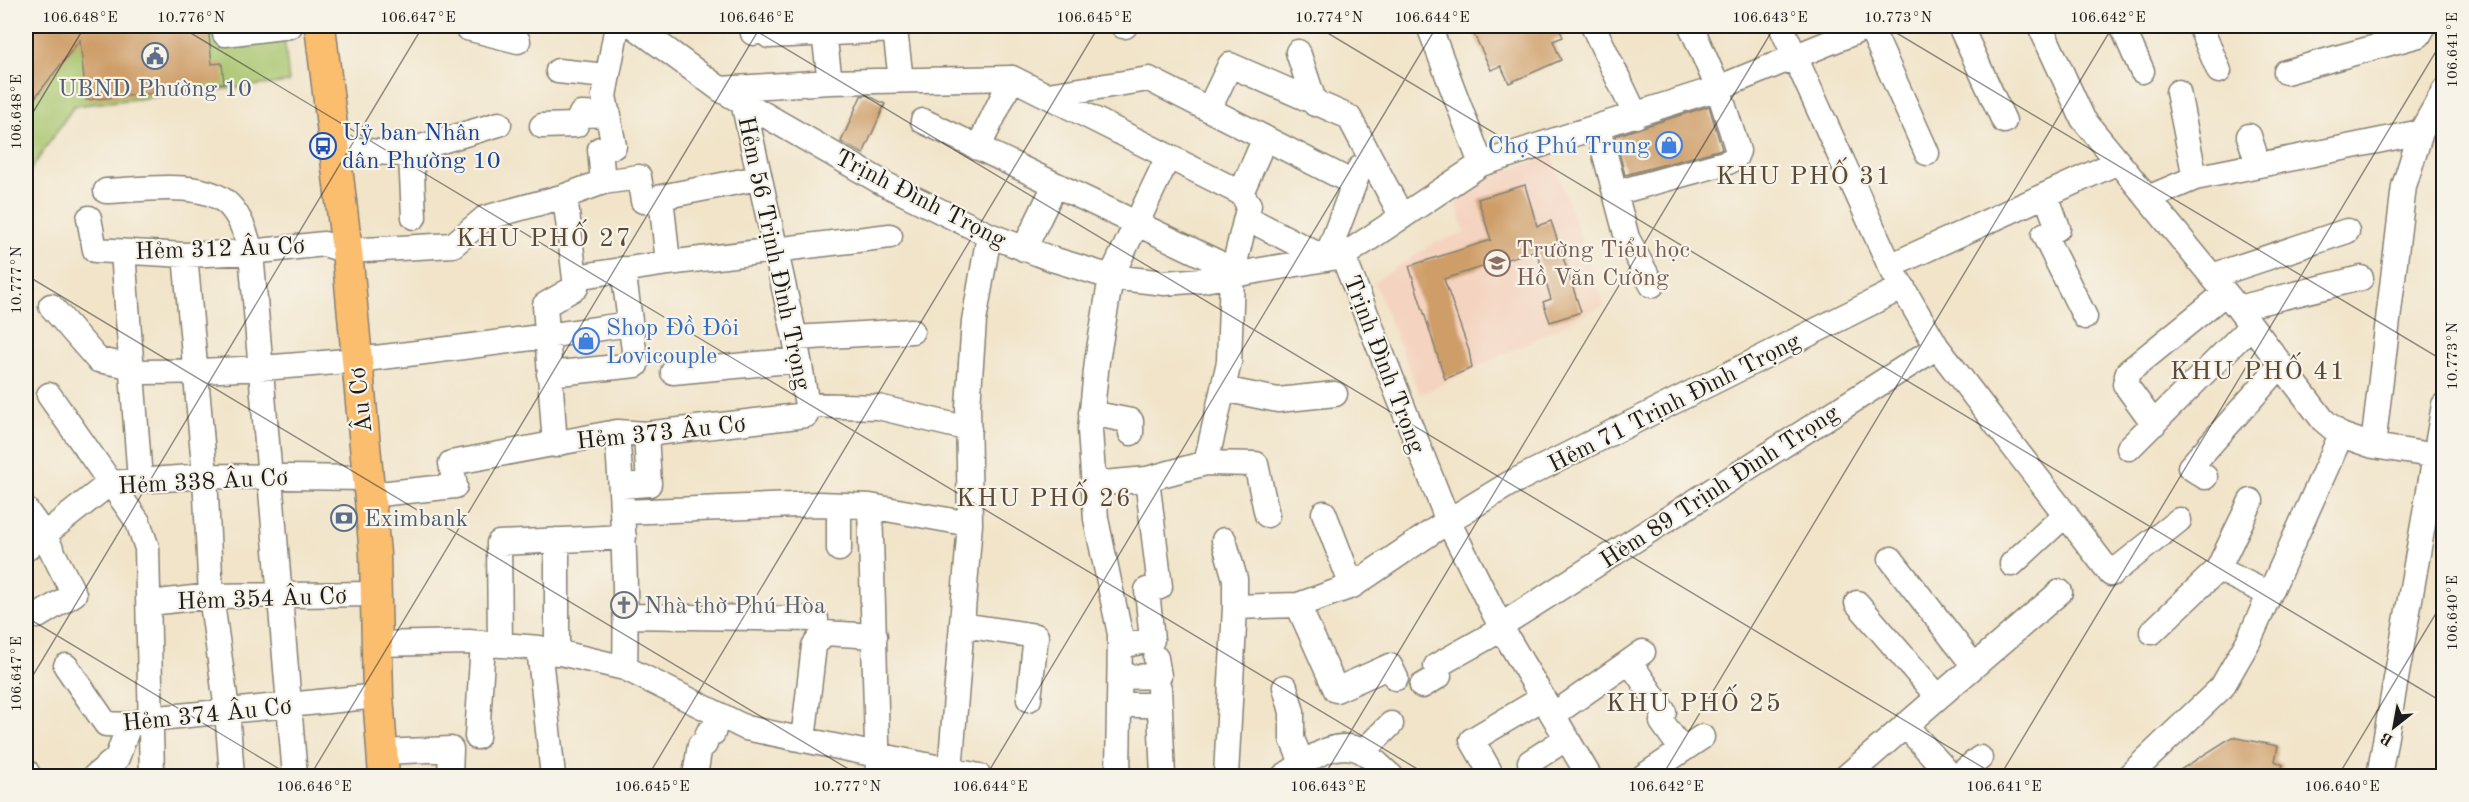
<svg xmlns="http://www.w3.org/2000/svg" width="2469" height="802" viewBox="0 0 2469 802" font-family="'Old Standard TT',serif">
  <rect width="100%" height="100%" fill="#f7f3e8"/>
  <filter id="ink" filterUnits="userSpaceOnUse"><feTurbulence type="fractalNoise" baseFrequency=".0167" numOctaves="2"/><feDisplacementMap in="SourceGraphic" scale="12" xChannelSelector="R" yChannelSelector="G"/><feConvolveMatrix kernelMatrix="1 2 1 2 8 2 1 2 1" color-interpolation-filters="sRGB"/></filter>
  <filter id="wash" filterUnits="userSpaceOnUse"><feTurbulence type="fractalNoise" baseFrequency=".008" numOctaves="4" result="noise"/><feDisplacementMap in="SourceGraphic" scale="24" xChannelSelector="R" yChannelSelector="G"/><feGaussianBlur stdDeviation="1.35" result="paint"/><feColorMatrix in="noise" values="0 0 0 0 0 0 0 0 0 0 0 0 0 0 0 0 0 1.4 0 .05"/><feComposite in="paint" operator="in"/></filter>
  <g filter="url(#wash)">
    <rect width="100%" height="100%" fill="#f1e4c9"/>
    <path fill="#f4d3c0" d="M1552 156 1604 305 1420 395 1374 282 1434 243 1465 233 1455 197 1481 179Z"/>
    <path fill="#a7c56d" stroke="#627044" stroke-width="1.5" d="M26 26H283L289 82 74 106 26 177Z"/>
    <g id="blocks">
      <path fill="#ce9d68" d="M26 26H137L138 34 178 30V26H208L212 64 222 63 224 83 188 86V90L86 100 80 40 26 109Z
        M1482 26H1558L1563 37 1553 41 1561 60 1509 83 1501 66 1491 70 1472 30Z
        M867 95 885 104 863 154 841 142 861 96Z
        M1709 106 1722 149 1625 175 1615 136Z
        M1525 185 1537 226 1551 221 1581 312 1550 322 1543 302 1551 299 1536 250 1444 279 1469 351 1472 368 1445 379 1409 266 1491 240 1478 199Z
        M2232 737 2278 746 2275 761 2283 765 2279 777H2169Z"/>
    </g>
  </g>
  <g filter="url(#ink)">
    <use href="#blocks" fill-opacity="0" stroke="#868072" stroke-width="1.5"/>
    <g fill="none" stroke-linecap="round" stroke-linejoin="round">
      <path stroke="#c6bca6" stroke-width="24" stroke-dasharray="24 12" stroke-linecap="butt" d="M854 149 855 147"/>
      <defs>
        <path id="minor" d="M224 26 225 34 290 26
          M467 26V28L518 41
          M634 26 720 89 883 183 989 235 1052 259 1111 277 1165 283 1204 280 1343 256 1448 521 1502 629 1589 776
          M1123 26H1125
          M1429 26 1481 164
          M1593 26 1636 116
          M1781 26 1890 266 1937 347 2111 574 2179 520
          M1870 26 1927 153
          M1960 26 2004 121
          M2040 26 2083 119 2238 308 2323 420 2341 435
          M2122 26 2142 71
          M2200 26 2219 71
          M753 33 764 31 769 36 895 30 901 80
          M824 33 830 82
          M1298 52 1315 104
          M558 71 606 76
          M2286 72 2419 35 2424 26
          M720 89 830 82 1012 78 1241 193 1249 205 1232 275 1229 362 1206 463
          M2178 92 2195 178
          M1048 95 1149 79 1353 183
          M743 102 795 338 807 405
          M1209 109 1230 65 1349 117 1402 217
          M923 121 1217 262 1232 275
          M542 126 576 125 581 114 609 115
          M1598 128 1627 238 1652 285
          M2249 136 2258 164
          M336 148 411 155 414 149 499 124
          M978 148 1012 78
          M411 155 414 217
          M603 182 600 149 614 146 604 96 617 26
          M106 191C140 190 204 179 229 205 241 217 247 237 251 252L295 776
          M1241 193 1265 138
          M1615 193 1728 162 1735 158 1738 151 1718 88 1691 26
          M2046 195 2058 228 2044 235 2085 317
          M2148 198 2195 178 2421 132
          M89 218 95 250 185 255 251 252 324 244 347 251 453 245 485 218 565 196 603 182 639 177 643 201 661 199
          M1247 218 1326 259
          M1024 249 1055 185
          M123 252 140 480
          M185 255 205 476 211 596 227 710 232 776
          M1343 256 1481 164 1718 88 1870 26
          M1326 259 1360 168
          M668 263 661 197 758 178
          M1890 266 2118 162
          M2212 276 2347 231
          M575 277 668 263 890 236
          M51 306 98 360 130 366 141 372C305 372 468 347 630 324
          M2238 308 2361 278
          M795 338 912 331
          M673 372 799 360
          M549 374 636 365 623 269
          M1223 389 1278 400 1335 394
          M49 395 138 522 147 548 152 776
          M1091 413 1131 421V433
          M2154 424 2125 384 2128 372 2224 294
          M617 432C623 511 627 589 625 668
          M555 445 545 305 576 287 565 196
          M2373 446 2444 457
          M2129 448 2251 326
          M2205 477 2190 467 2281 365
          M1093 484 1147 479 1206 463 1256 464 1267 515
          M621 486 649 484 646 434
          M369 495 455 486 451 463 617 432 646 434 806 415 807 405 878 407 969 429
          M870 506 878 776
          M26 510 44 535 74 594 38 616
          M624 512 819 504 870 506 970 524
          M1324 513 1352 586
          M557 540V653
          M1224 540 1235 579V607
          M26 549 110 483 205 476 367 478
          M839 549V505
          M1891 559 1974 666
          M2012 564 2066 514
          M2218 569 2269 594
          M150 603 211 596 375 594
          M1857 603 1938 697
          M1298 605 1336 690 1390 666 1396 678
          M626 616 816 619
          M962 625 1036 636 1029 699
          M1500 626 1937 347
          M2152 632 2218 569 2251 501
          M376 644 469 642 539 648 625 668 746 728 979 776
          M500 645 499 543 624 537
          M1120 646 1152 640 1147 590 1160 587 1147 479
          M539 648 553 776
          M1630 662 1664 712
          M66 666 106 724 129 725 149 719 378 696
          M1120 677 1159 676 1156 658
          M1422 686 1439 676 1436 666 1502 629
          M1285 687 1292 712V739L1303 765
          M1159 688 1163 776
          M1119 705H1160
          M1553 715 1643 652
          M1662 722 1682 750
          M1905 725 1951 776
          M477 737 483 643
          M803 740 814 646 824 633 875 636
          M382 752 451 749 450 776
          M1363 752 1391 724
          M1530 762 1567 738
          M1489 770 1472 740 1543 698
          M26 771 29 776
          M950 771 970 524 968 406 974 321 989 235
          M95 776 117 758 129 725
          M695 776 700 745 705 744 708 733H713L718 714
          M1118 776 1120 634 1096 519 1090 430 1097 361 1111 277 1168 157
          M1226 776 1235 607 1298 605 1352 586 1448 521 1509 484 1903 287
          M1284 776C1306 762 1334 737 1362 751 1372 757 1382 769 1391 776
          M1644 776 1702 737
          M1847 776 2060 592
          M1958 776 1980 758
          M2129 776 2222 687 2249 640 2341 435 2373 446 2404 186 2421 132 2444 91
          M2379 776 2444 405"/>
        <path id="major" d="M320 26 347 251 375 554 378 696 384 776"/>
      </defs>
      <use href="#minor" stroke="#868072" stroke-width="27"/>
      <use href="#major" stroke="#868072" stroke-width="33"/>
      <use href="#minor" stroke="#fff" stroke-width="24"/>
      <use href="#major" stroke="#fbbd6e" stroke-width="30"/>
    </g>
  </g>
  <path fill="none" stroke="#1c1c1c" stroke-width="1.5" stroke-opacity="0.45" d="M179 26 1429 776M748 26 1997 776M1316 26 2444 703M1885 26 2444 361M26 124 85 26M26 275 860 776M26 617 291 776M26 687 423 26M310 776 761 26M648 776 1099 26M986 776 1437 26M1324 776 1775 26M1662 776 2113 26M2000 776 2444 38M2338 776 2444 600"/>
  <defs>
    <symbol id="civic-ring" viewBox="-11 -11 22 22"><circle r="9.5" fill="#f7f3e8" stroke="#5c6f8a" stroke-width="1.5"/><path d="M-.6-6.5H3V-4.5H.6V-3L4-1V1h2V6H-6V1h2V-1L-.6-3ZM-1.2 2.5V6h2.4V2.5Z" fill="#5c6f8a"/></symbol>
    <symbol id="shop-ring" viewBox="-11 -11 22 22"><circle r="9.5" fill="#f7f3e8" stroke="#3f7fe0" stroke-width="1.5"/><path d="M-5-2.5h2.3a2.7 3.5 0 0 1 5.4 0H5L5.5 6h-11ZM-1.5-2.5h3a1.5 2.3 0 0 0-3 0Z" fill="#3f7fe0"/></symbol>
    <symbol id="bus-ring" viewBox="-11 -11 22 22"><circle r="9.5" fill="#f7f3e8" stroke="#1a4fb4" stroke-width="1.5"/><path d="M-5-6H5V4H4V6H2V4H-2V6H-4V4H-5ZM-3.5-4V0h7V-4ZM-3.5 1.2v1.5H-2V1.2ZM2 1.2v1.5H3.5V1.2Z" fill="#1a4fb4"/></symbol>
    <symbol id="school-ring" viewBox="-11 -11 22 22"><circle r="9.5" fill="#f7f3e8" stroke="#8d6e63" stroke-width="1.5"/><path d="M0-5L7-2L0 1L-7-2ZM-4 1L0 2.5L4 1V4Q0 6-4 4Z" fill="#8d6e63"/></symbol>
    <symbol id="bank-ring" viewBox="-11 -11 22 22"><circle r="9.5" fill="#f7f3e8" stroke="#5c6f8a" stroke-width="1.5"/><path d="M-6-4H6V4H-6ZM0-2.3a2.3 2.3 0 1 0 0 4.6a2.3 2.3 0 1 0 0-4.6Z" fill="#5c6f8a"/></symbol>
    <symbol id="church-ring" viewBox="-11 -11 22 22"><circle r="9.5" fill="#f7f3e8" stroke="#6b7280" stroke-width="1.5"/><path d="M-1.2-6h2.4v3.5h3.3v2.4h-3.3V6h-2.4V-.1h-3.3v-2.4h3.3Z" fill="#6b7280"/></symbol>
  </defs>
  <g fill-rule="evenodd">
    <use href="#civic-ring" x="140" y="41" width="30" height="30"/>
    <use href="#shop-ring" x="1654" y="130" width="30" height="30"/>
    <use href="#bus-ring" x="308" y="131" width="30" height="30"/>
    <use href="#school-ring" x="1482" y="248" width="30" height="30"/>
    <use href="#shop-ring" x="571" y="326" width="30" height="30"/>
    <use href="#bank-ring" x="329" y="503" width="30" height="30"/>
    <use href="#church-ring" x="609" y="590" width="30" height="30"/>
  </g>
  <g text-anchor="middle" stroke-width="4.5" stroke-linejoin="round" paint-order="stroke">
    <g font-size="24" fill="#4e5e75" stroke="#f7f3e8">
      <text x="155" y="96">UBND Phường 10</text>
      <text x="364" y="526" text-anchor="start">Eximbank</text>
    </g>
    <g font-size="24" fill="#164399" stroke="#f7f3e8" text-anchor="start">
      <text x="342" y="140">Uỷ ban Nhân<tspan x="342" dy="28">dân Phường 10</tspan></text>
    </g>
    <g font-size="24" fill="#366cbe" stroke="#f7f3e8" text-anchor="end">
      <text x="1650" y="153">Chợ Phú Trung</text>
      <text x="606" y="335" text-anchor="start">Shop Đồ Đôi<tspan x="606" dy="28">Lovicouple</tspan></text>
    </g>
    <g font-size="24" fill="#1c1c1c" stroke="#f7f3e8">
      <text transform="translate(921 198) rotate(27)" y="8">Trịnh Đình Trọng</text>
      <text transform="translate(220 248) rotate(-2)" y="8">Hẻm 312 Âu Cơ</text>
      <text transform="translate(775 253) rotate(78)" y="8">Hẻm 56 Trịnh Đình Trọng</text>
      <text transform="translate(1385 364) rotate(69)" y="8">Trịnh Đình Trọng</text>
      <text transform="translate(360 400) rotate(-96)" y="8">Âu Cơ</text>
      <text transform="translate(1674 402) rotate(-27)" y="8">Hẻm 71 Trịnh Đình Trọng</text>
      <text transform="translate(661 432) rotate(-6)" y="8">Hẻm 373 Âu Cơ</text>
      <text transform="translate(203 481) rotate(-3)" y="8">Hẻm 338 Âu Cơ</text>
      <text transform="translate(1719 486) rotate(-33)" y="8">Hẻm 89 Trịnh Đình Trọng</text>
      <text transform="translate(262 598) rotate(-2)" y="8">Hẻm 354 Âu Cơ</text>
      <text transform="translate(207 714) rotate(-6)" y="8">Hẻm 374 Âu Cơ</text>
    </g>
    <g font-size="24" fill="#785e54" stroke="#f7f3e8" text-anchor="start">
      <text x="1516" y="257">Trường Tiểu học<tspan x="1516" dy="28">Hồ Văn Cường</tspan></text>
    </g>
    <g font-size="24" fill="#5b616d" stroke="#f7f3e8" text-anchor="start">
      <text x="644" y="613">Nhà thờ Phú Hòa</text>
    </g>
    <g font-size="26" letter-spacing="1.5" fill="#5a4937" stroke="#f7f3e8">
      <text x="1804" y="184">KHU PHỐ 31</text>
      <text x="544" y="246">KHU PHỐ 27</text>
      <text x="2258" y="379">KHU PHỐ 41</text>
      <text x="1044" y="506">KHU PHỐ 26</text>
      <text x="1694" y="711">KHU PHỐ 25</text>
    </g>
  </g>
  <rect width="2469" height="802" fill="none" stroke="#f7f3e8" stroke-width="66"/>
  <g transform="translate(2394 727) rotate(211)" stroke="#f7f3e8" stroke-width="4.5" paint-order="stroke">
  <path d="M0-4.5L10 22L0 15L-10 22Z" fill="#1c1c1c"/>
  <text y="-9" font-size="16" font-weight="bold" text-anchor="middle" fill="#1c1c1c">B</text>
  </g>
  <rect x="33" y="33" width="2403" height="736" fill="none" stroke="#1c1c1c" stroke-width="2"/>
  <g font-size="15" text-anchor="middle" fill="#1c1c1c">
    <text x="80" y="22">106.648°E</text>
    <text x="191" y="22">10.776°N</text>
    <text x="418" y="22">106.647°E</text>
    <text x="756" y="22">106.646°E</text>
    <text x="1094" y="22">106.645°E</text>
    <text x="1329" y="22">10.774°N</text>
    <text x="1432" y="22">106.644°E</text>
    <text x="1770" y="22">106.643°E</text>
    <text x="1898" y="22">10.773°N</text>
    <text x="2108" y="22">106.642°E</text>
    <text transform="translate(2452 50) rotate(-90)" y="5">106.641°E</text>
    <text transform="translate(16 112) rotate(-90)" y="5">106.648°E</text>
    <text transform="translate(16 280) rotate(-90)" y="5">10.777°N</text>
    <text transform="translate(2452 356) rotate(-90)" y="5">10.773°N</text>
    <text transform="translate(2452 613) rotate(-90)" y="5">106.640°E</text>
    <text transform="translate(16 674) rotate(-90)" y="5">106.647°E</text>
    <text x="314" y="791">106.646°E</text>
    <text x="652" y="791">106.645°E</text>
    <text x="847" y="791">10.777°N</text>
    <text x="990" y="791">106.644°E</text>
    <text x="1328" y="791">106.643°E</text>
    <text x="1666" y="791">106.642°E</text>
    <text x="2004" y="791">106.641°E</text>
    <text x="2342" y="791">106.640°E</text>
  </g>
</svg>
